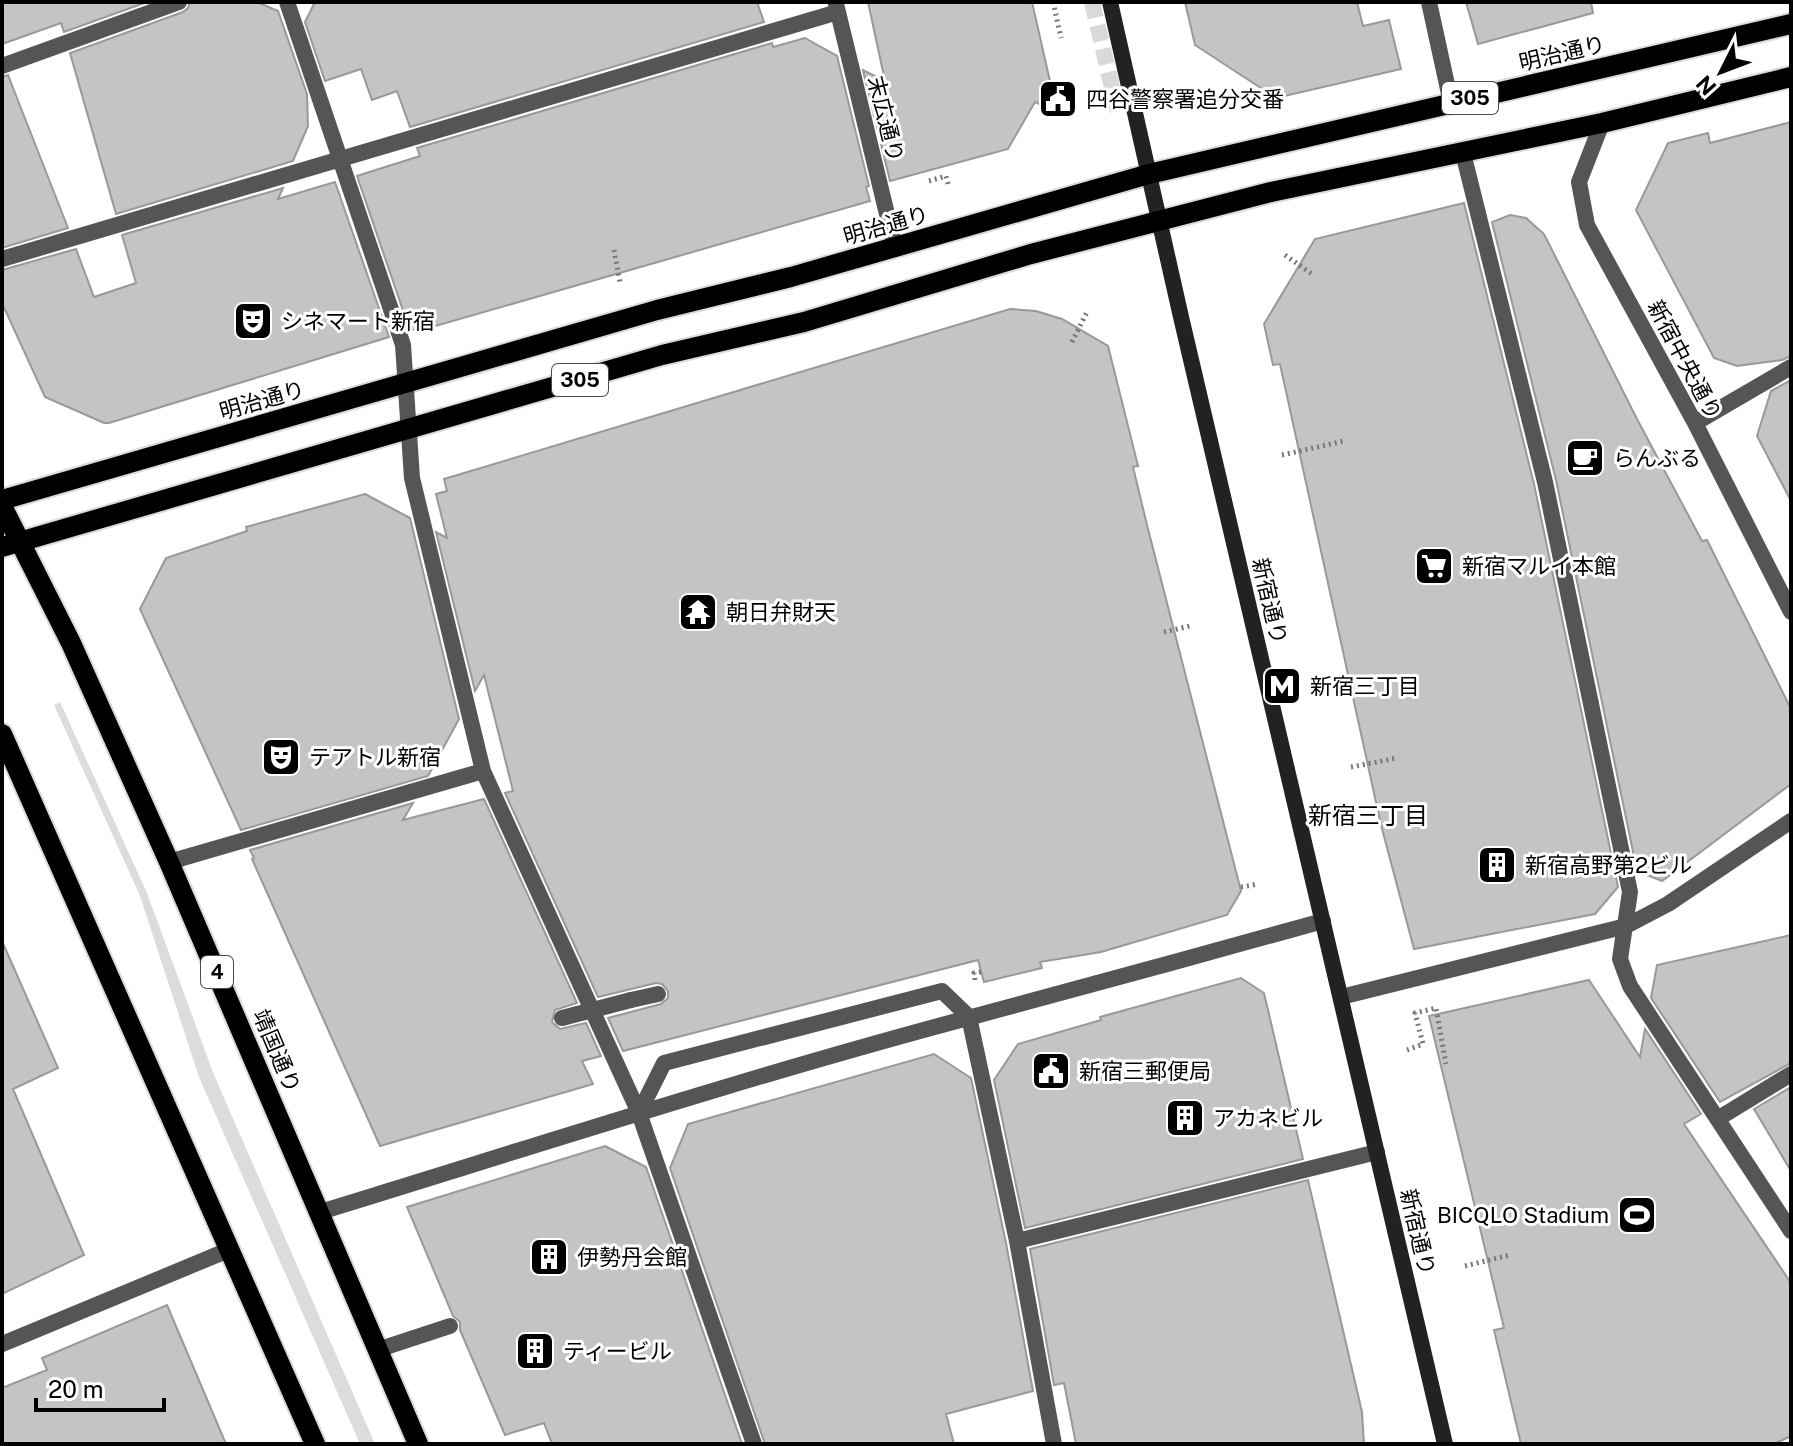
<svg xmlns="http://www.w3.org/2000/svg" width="1793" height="1446" viewBox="0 0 1793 1446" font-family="'Public Sans','Noto Sans JP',sans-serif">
  <rect width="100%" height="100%" fill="#fff"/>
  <path fill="#dcdcdc" d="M60 702 147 893 214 1075 375 1444H360L199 1077 140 896 54 705Z"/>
  <path fill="#c4c4c4" stroke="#999" stroke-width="2" d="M2 2H147L64 32 61 23 2 44Z
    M190 2H257L278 11 307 94 308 126 293 161 116 214 70 53 183 12 188 8Z
    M315 2H757L764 22 410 127 397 91 372 100 361 69 325 81 305 22Z
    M868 2H1032L1057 112 1035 102 1008 149 890 181 863 70 885 81Z
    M1185 2H1357L1363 26 1389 20 1401 69 1276 98 1195 45Z
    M1466 2H1591L1593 13 1478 44Z
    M805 38 837 56 869 186 866 187 870 201 418 331 417 328 410 331 357 176 420 156 417 148 772 43 773 47Z
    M8 75 68 228 2 248V77Z
    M1791 122V356L1782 360 1737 366 1714 358 1636 210 1668 143 1708 133 1710 143Z
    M335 182 389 337 109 423H104L45 397 2 303V270L76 249 94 297 136 283 122 235 283 188 278 199Z
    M1464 203 1534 484 1618 887 1595 914 1414 949 1381 825 1280 364 1273 365 1264 324 1315 239Z
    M1510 215 1526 218 1544 234 1637 419 1702 541 1707 540 1791 709V784L1662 881 1637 871 1556 480 1492 222Z
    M1010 309 1036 311 1062 319 1108 346 1138 466 1133 467 1147 525 1241 891 1227 915 1101 952 1040 962 1042 968 984 982 978 960 623 1051 608 1018 661 1004 668 998V991L662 984 656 983 598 997 505 793 513 791 484 675 475 691 436 532 447 538 436 494 447 491 444 479Z
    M1791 380V501L1757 436 1771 391Z
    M365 494 410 518 459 719 428 776 241 830 140 609 166 558 247 531 246 527Z
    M484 799 577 1003 555 1010 552 1022 560 1029 586 1023 601 1056 582 1061 593 1084 380 1146 252 859 254 858 250 850 413 803 403 820Z
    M1791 935V1063L1720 1102 1651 998 1657 965Z
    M2 941 58 1068 13 1089 84 1255 2 1294Z
    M1241 978 1264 993 1303 1159 1025 1228 994 1080 1018 1044 1101 1020 1100 1017Z
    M1589 980 1640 1057 1645 1029 1701 1114 1684 1124 1791 1283V1436L1774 1444H1521L1494 1330 1504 1328 1429 1016Z
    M934 1054 971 1078 1006 1243 1033 1391 946 1414 954 1444H765L670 1168 688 1124Z
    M1791 1087V1171L1754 1109Z
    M605 1146 646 1167 742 1444H552L544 1423 505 1435 460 1330V1322L453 1316 407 1207Z
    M1308 1180 1362 1412 1364 1444H1076L1064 1383 1054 1385 1030 1249Z
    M167 1305 226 1444H2V1388L47 1370 42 1358Z"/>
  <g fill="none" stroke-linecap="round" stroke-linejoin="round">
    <path stroke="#d9d9d9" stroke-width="16" stroke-dasharray="16 8" stroke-linecap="butt" d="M1092 2 1118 113"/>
    <defs>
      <path id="primary" d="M2 500 657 310 791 277 1149 174 1791 24
        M2 506 71 643 169 862 418 1444
        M2 547 662 355 804 322 1031 254 1271 192 1602 123 1791 77
        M2 734 315 1444"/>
    </defs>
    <use href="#primary" stroke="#dbdbdb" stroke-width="24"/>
    <path stroke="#777" stroke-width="5" stroke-dasharray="2 4" stroke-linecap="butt" d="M1053 2 1061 38
      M929 181 946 176 948 184
      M614 250 620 282
      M1285 255 1312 274
      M1072 342 1087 312
      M1282 455 1344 441
      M1164 632 1190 626
      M1351 767 1397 758
      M1241 887 1258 884
      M975 980 974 973 981 972
      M1407 1050 1423 1044 1415 1013 1436 1008 1446 1064
      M1465 1266 1510 1255"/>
    <path stroke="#555" stroke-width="16" d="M639 1113 664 1063 942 991 969 1017
      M377 1350 450 1326"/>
    <path stroke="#555" stroke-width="16" d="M287 2 403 345 412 478 483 771 639 1113 754 1444
      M1429 2 1451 103
      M836 4 895 247
      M2 66 179 2
      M1602 123 1579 182 1587 225 1695 423 1791 612
      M1463 153 1545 482 1630 892 1620 959 1630 986 1791 1231
      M2 259 838 12
      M1695 423 1791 367
      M169 862 483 771
      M1341 997 1626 926 1668 904 1791 821
      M631 1000 658 994
      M969 1017 1017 1241 1054 1444
      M1719 1118 1791 1074
      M320 1212C535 1146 750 1076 968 1018 1086 986 1205 954 1323 921
      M1017 1241 1377 1152
      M2 1344 231 1249"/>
    <path stroke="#222" stroke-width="16" d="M1110 2 1181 317 1445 1444"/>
    <use href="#primary" stroke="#000" stroke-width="20"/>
    <path stroke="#555" stroke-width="16" d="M562 1018 631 1000"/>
  </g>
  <defs>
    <symbol id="civic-square" viewBox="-11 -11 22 22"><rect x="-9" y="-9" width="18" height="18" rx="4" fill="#000" stroke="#fff"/><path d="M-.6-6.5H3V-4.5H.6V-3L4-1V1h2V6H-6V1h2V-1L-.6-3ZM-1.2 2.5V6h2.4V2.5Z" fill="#fff"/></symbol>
    <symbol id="theatre-square" viewBox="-11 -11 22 22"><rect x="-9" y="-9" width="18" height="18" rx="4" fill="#000" stroke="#fff"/><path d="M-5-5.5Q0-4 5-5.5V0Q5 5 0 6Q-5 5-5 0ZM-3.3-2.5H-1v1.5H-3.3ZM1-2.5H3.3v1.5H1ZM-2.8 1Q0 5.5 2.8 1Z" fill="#fff"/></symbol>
    <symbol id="cafe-square" viewBox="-11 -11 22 22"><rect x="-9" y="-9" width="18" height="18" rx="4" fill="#000" stroke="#fff"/><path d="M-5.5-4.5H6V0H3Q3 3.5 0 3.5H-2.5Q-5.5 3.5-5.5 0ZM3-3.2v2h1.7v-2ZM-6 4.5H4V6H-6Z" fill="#fff"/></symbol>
    <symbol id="supermarket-square" viewBox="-11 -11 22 22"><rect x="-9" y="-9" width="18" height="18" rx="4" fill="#000" stroke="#fff"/><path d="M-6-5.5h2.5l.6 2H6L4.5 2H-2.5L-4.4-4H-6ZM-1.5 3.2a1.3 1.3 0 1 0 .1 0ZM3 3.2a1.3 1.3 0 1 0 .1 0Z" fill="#fff"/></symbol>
    <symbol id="temple-square" viewBox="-11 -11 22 22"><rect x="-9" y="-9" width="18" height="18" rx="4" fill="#000" stroke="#fff"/><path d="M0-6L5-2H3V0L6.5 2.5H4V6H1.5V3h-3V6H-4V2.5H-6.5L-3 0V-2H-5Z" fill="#fff"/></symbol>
    <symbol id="metro-square" viewBox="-11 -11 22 22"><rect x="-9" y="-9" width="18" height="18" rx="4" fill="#000" stroke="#fff"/><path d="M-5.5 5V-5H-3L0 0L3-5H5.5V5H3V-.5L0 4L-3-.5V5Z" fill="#fff"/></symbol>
    <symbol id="building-square" viewBox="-11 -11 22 22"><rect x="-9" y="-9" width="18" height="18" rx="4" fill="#000" stroke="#fff"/><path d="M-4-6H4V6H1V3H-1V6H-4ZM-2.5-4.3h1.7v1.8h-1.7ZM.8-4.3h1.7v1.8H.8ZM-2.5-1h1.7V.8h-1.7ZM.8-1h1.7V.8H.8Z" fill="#fff"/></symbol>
    <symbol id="stadium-square" viewBox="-11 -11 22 22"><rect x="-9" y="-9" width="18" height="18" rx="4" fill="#000" stroke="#fff"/><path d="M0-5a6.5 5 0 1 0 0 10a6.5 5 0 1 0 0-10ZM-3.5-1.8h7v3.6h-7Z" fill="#fff"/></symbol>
  </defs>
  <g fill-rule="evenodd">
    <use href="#civic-square" x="1036" y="77" width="44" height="44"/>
    <use href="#theatre-square" x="231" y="299" width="44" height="44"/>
    <use href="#cafe-square" x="1563" y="436" width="44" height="44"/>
    <use href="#supermarket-square" x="1412" y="544" width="44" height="44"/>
    <use href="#temple-square" x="676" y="590" width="44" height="44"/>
    <use href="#metro-square" x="1260" y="664" width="44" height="44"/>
    <use href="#theatre-square" x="259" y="735" width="44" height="44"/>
    <use href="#building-square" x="1475" y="843" width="44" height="44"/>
    <use href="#civic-square" x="1029" y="1049" width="44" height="44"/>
    <use href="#building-square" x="1163" y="1096" width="44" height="44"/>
    <use href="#stadium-square" x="1615" y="1193" width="44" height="44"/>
    <use href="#building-square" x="527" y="1235" width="44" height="44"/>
    <use href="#building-square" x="513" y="1329" width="44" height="44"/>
  </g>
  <g text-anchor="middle" stroke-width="6" stroke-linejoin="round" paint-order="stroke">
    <g fill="#fff" stroke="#4c4c4c" stroke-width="2">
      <rect x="1442" y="82" width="56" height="32" rx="6"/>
      <rect x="552" y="364" width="56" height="32" rx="6"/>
      <rect x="201" y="956" width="32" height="32" rx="6"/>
    </g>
    <g font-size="20" font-weight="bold" fill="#000">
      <text x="1470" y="105">305</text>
      <text x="580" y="387">305</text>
      <text x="217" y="979">4</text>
    </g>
    <g font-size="22" fill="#000" stroke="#fff">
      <text transform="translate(1562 53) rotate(-13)" y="8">明治通り</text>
      <text transform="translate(886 119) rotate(76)" y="8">末広通り</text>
      <text transform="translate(886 225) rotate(-16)" y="8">明治通り</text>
      <text transform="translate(1685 360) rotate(62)" y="8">新宿中央通り</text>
      <text transform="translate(262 400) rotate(-16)" y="8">明治通り</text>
      <text transform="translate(1270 601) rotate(77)" y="8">新宿通り</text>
      <text transform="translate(277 1051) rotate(67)" y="8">靖国通り</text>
      <text transform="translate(1418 1232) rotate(77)" y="8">新宿通り</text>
    </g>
    <g font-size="22" fill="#000" stroke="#fff" text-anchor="start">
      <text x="1086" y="107">四谷警察署追分交番</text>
      <text x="281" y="329">シネマート新宿</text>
      <text x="1613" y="466">らんぶる</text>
      <text x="1462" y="574">新宿マルイ本館</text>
      <text x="726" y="620">朝日弁財天</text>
      <text x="1310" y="694">新宿三丁目</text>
      <text x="309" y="765">テアトル新宿</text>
      <text x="1525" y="873">新宿高野第2ビル</text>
      <text x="1079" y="1079">新宿三郵便局</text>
      <text x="1213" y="1126">アカネビル</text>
      <text x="1609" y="1223" text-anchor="end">BICQLO Stadium</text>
      <text x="577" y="1265">伊勢丹会館</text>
      <text x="563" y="1359">ティービル</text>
    </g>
    <g font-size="24" fill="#000" stroke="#fff">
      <text x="1368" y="824">新宿三丁目</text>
    </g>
  </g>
  <rect width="1793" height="1446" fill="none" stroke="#000000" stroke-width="8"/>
  <g transform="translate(1721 72) rotate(228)" stroke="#ffffff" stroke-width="6" paint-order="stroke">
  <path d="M0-6L14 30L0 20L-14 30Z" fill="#000000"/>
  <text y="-12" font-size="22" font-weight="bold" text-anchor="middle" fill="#000000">N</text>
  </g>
  <path d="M36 1398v12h128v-12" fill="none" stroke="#000000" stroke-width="4"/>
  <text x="48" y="1398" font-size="24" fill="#000000" stroke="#ffffff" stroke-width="6" paint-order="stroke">20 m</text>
</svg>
